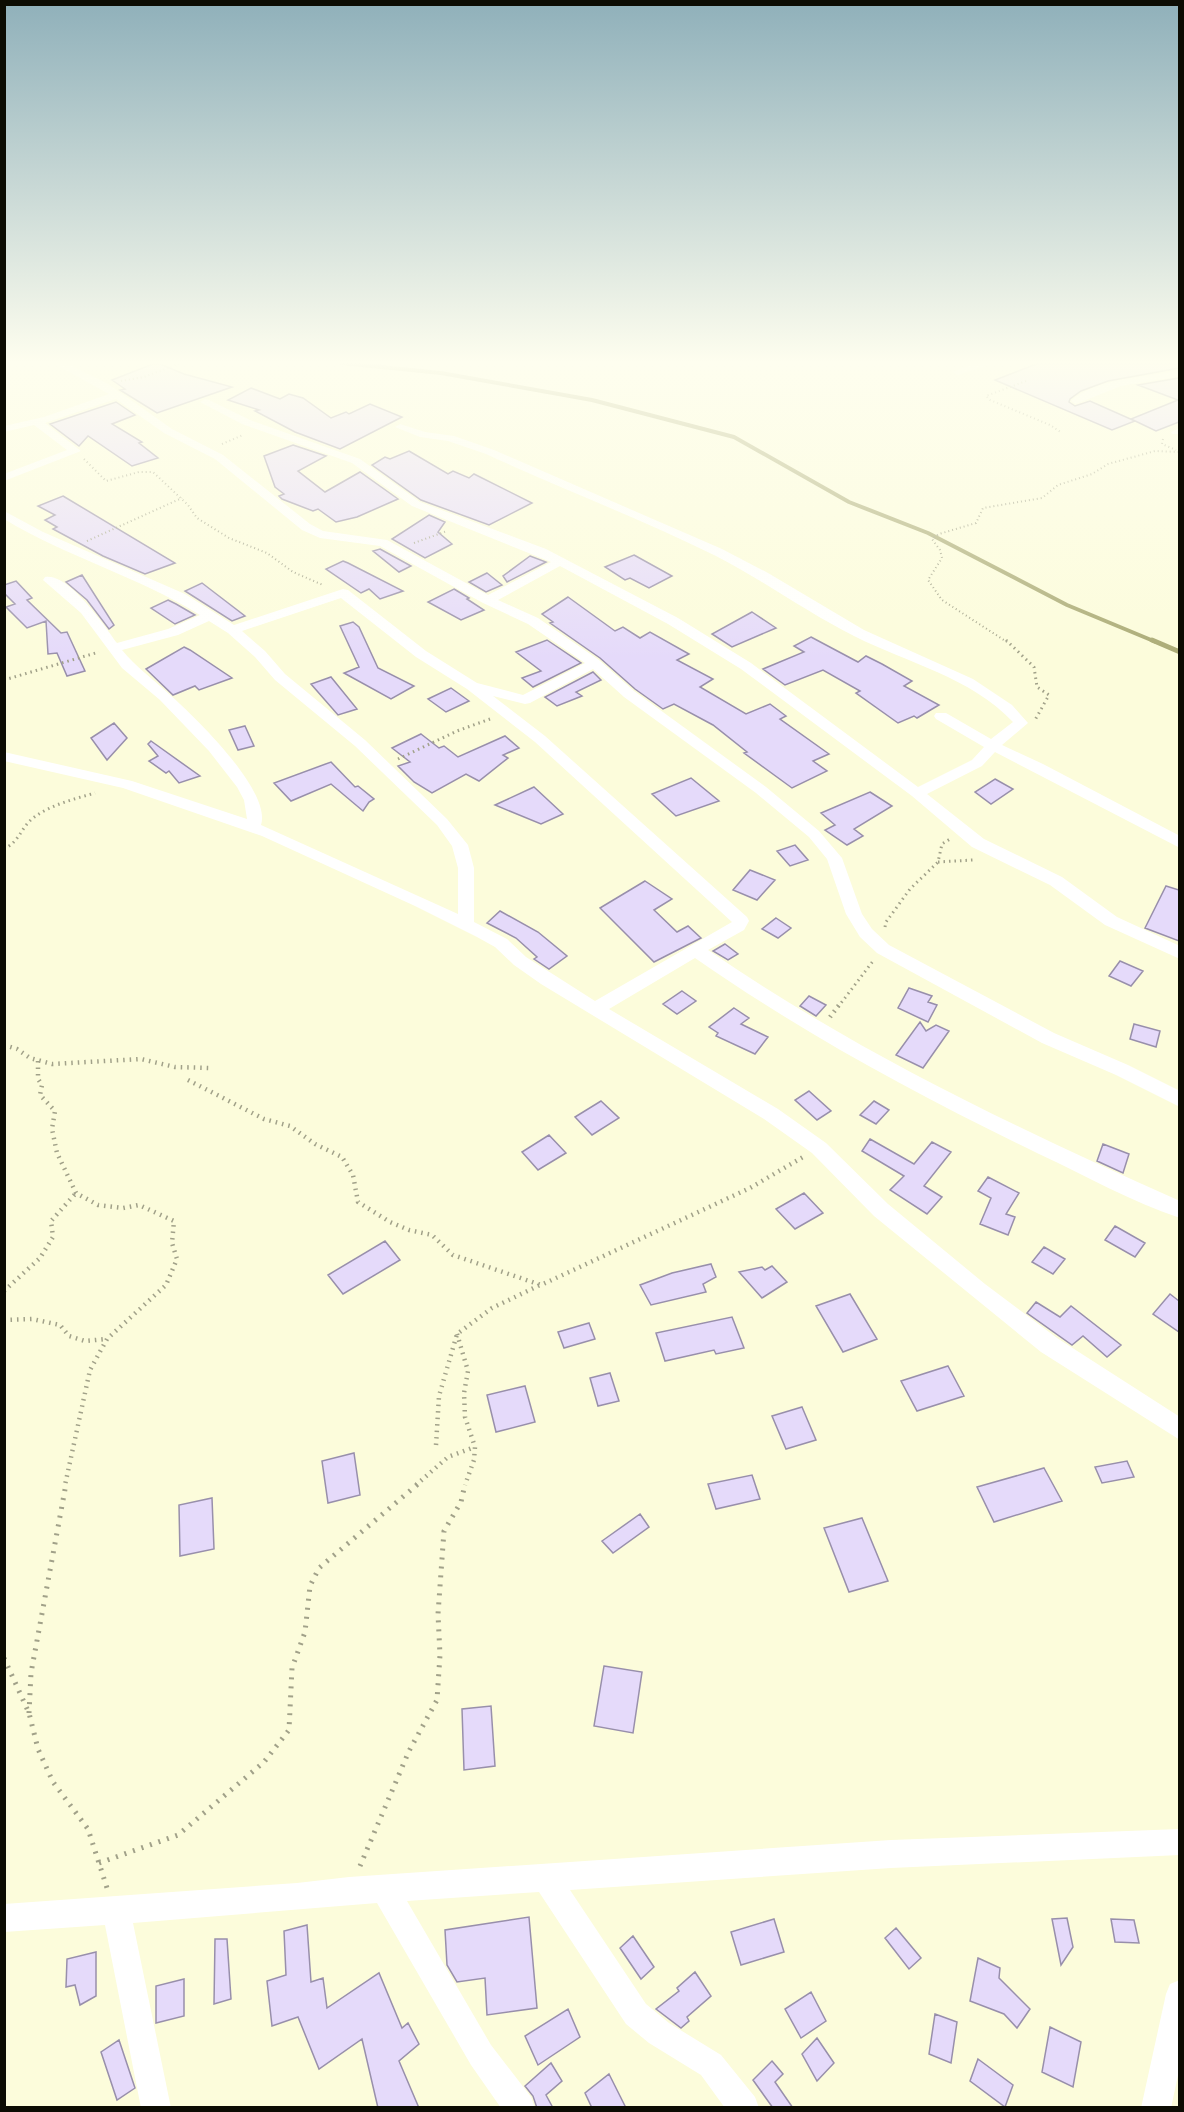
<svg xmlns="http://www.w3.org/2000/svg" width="1184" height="2112" viewBox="0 0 1184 2112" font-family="Commissioner,sans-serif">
  <rect width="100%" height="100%" fill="#fcfcdb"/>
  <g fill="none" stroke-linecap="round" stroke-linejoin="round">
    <path stroke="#aaaa74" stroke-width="4" d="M342 363 441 373 592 400 734 437 849 502 928 533 1067 605 1156 642"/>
    <path stroke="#aaaa74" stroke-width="5" d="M1152 640 1180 652"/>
  </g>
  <path fill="#e5dafa" stroke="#988fab" stroke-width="1.5" d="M1039 363H1179V368L1108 381 1081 391 1070 399 1069 402 1075 406 1090 401 1135 421 1112 430 995 380Z
    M153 364H160L184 374 232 387 157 413 120 390 125 389 112 380Z
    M1179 378V422L1156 431 1131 419 1178 400 1138 385Z
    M251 388 280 399 289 394 303 398 331 418 346 412 349 414 370 404 402 417 340 449 295 432 255 411 259 410 228 400Z
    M116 402 135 415 112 424 142 442 139 443 158 458 132 466 88 436 79 446 50 424Z
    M293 445 326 456 298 471 325 492 360 472 398 499 357 517 336 522 318 509 313 511 282 499 279 496 284 494 275 487 264 456Z
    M409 451 448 474 453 471 469 478 474 474 532 503 489 525 421 500 372 465 385 457 390 459Z
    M63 496 175 563 145 574 103 556 53 529 57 527 45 520 55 515 38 506Z
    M429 515 445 522 438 532 452 544 425 558 392 539Z
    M380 549 411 566 399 572 373 551Z
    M634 555 672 576 649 588 630 578 625 580 605 567Z
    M530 556 546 562 507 582 503 576Z
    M343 561 348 563 403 591 380 599 369 589 361 593 326 569Z
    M487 573 502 585 486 592 469 582Z
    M82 575 114 625 109 629 87 600 66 582Z
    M16 581 32 598 27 600 61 633 67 632 85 671 67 676 57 653 48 654 46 621 27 628 6 607 15 604 4 593V585Z
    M202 583 245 616 232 621 185 591Z
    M454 589 469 598 467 599 484 610 461 620 428 602Z
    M568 597 615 631 623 627 640 638 650 632 689 654 677 660 713 679 700 687 746 714 770 704 786 716 780 719 829 754 813 761 827 771 792 788 744 753 747 752 713 725 674 704 663 709 635 689 600 658 550 623 553 622 542 614Z
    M168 600 176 604 195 615 175 624 151 608Z
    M752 612 776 628 732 647 712 634Z
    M353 622 359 627 378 668 414 686 391 699 344 673 359 667 340 626Z
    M811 637 858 662 866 656 882 664 912 681 904 686 939 705 917 718 914 716 898 723 856 693 860 691 823 670 785 685 763 669 804 652 794 646Z
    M547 640 581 663 533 687 522 678 541 671 516 652Z
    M184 647 190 650 232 678 199 690 195 686 173 695 146 669Z
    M593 672 601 680 576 692 582 696 557 706 545 697Z
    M331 677 357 709 338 715 311 684Z
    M451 688 469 701 446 712 428 699Z
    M114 723 127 738 107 760 91 738Z
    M245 726 254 746 238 750 229 730Z
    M421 734 439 748 444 746 458 757 505 736 519 748 503 755 508 758 479 781 466 774 432 793 414 782 398 766 410 762 392 748Z
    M151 741 200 776 179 783 169 771 166 773 149 761 158 756 148 744Z
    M331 762 355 787 358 786 374 799 369 802 363 811 331 784 291 801 274 783Z
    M691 778 719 801 676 816 652 794Z
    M995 779 1013 789 991 804 975 792Z
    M534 787 563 814 541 824 495 805Z
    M870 792 892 806 854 829 863 836 847 845 825 830 835 825 821 813Z
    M795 845 808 860 790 866 777 851Z
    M750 870 775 880 757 900 733 890Z
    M645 881 672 899 654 910 677 932 688 926 701 938 654 962 600 908Z
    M1166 886 1179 890V941L1145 928Z
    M500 911 538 932 567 956 549 969 534 959 537 957 516 938 487 923Z
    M776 918 791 928 778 938 762 929Z
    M725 944 738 954 728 960 713 951Z
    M1120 961 1143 971 1131 986 1109 976Z
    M909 988 932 996 928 1002 937 1005 928 1022 898 1008Z
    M682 991 696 1001 677 1014 663 1004Z
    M809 996 826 1005 816 1016 800 1006Z
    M734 1008 749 1018 741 1024 768 1037 755 1054 716 1036 718 1033 709 1027Z
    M920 1022 926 1031 936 1025 949 1031 923 1068 896 1055Z
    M1134 1024 1160 1031 1156 1047 1130 1039Z
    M809 1091 831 1111 817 1120 795 1100Z
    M601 1101 619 1118 592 1135 575 1117Z
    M874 1101 889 1110 876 1124 860 1115Z
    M549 1135 566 1153 538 1170 522 1152Z
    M870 1139 914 1164 932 1142 951 1152 924 1186 942 1197 927 1214 890 1190 904 1176 862 1151Z
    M1103 1144 1129 1154 1123 1173 1097 1161Z
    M988 1177 1019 1193 1006 1214 1015 1217 1008 1235 980 1224 991 1198 978 1191Z
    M804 1193 823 1213 795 1229 776 1209Z
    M1115 1226 1145 1243 1135 1257 1105 1240Z
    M385 1241 400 1260 343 1294 328 1275Z
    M1044 1247 1065 1259 1053 1274 1032 1262Z
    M711 1264 716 1277 703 1284 706 1292 651 1305 640 1285 672 1273Z
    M772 1266 787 1282 762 1298 739 1272 762 1267 765 1270Z
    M850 1294 877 1339 843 1352 816 1306Z
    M1170 1294 1179 1301V1332L1153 1314Z
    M1036 1302 1060 1317 1071 1306 1121 1345 1107 1357 1083 1336 1072 1345 1027 1313Z
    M732 1317 744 1348 716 1354 714 1350 665 1361 656 1333Z
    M589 1323 595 1339 564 1348 558 1332Z
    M948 1366 964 1396 917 1411 901 1381Z
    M610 1373 619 1401 598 1406 590 1378Z
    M525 1386 535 1422 496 1432 487 1395Z
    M802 1407 816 1440 786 1449 772 1416Z
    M354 1453 360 1495 328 1503 322 1461Z
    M1127 1461 1134 1477 1102 1483 1095 1467Z
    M1044 1468 1062 1501 994 1522 977 1487Z
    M752 1475 760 1499 716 1509 708 1484Z
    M212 1498 214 1549 180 1556 179 1505Z
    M640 1514 649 1527 613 1553 602 1541Z
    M862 1518 888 1581 849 1592 824 1528Z
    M604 1666 642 1672 633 1733 594 1726Z
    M491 1706 495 1766 464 1770 462 1709Z
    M529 1917 537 2008 487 2015 485 1978 457 1982 447 1965 445 1930Z
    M1067 1918 1073 1947 1061 1965 1052 1919Z
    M774 1919 784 1952 741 1965 731 1932Z
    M1111 1919 1134 1920 1139 1943 1115 1942Z
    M307 1925 311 1982 323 1978 327 2008 379 1973 402 2028 408 2023 419 2044 399 2061 419 2108H378L362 2039 319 2069 298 2017 272 2026 267 1981 286 1975 284 1931Z
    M896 1928 921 1958 909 1969 885 1938Z
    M633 1936 654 1967 641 1979 620 1948Z
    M215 1939H227L231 1999 214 2004Z
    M96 1952V1996L80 2005 75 1985 66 1987 67 1959Z
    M978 1958 1000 1968 999 1978 1030 2009 1017 2028 1004 2014 970 2001Z
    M695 1972 711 1996 687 2017 689 2021 681 2028 656 2009 679 1991 677 1988Z
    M184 1979V2016L156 2023V1986Z
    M811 1992 826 2021 801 2038 785 2009Z
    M568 2009 580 2037 538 2065 525 2036Z
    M935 2014 957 2022 951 2063 929 2054Z
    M1050 2027 1081 2042 1073 2087 1042 2072Z
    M817 2038 834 2063 817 2081 802 2054Z
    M119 2040 135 2088 117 2100 101 2052Z
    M978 2059 1013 2085 1005 2107 970 2081Z
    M772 2061 783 2074 775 2082 793 2108H773L753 2080Z
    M551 2063 562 2081 546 2095 553 2108H537L533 2096 525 2086Z
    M609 2074 626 2108H592L585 2093Z"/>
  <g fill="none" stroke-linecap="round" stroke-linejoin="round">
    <path stroke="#a1a189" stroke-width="2" stroke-dasharray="1 3" stroke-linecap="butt" d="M121 381 144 377 181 363
      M1026 381 986 396 990 400 1050 425 1062 433
      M1163 439 1162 444 1176 450
      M222 444 243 435
      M84 459 106 481 139 472H153L188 505 197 518 229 538 267 553 293 572 323 585
      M87 541 182 498
      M414 543 447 531
      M1007 642 942 600 928 580 942 558 940 550 932 539 939 534 976 523 983 508 1042 498 1058 485 1092 474 1108 464 1155 451 1180 452"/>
    <path stroke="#a1a189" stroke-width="3" stroke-dasharray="1.5 4" stroke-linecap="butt" d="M1006 640 1034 667 1037 687 1049 695 1035 720
      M4 680 99 652
      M398 759 457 731 490 719
      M4 849C20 841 20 829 33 818 50 805 74 799 95 793
      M938 862 973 860
      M885 927 886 922 910 889 938 862 942 844 950 839
      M838 1007 873 961"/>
    <path stroke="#a1a189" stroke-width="4.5" stroke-dasharray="1.5 5" stroke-linecap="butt" d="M830 1017 839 1005
      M4 1045 17 1049 30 1058 52 1064 141 1059 175 1067 211 1068
      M38 1061V1079L42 1085 40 1095 55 1111 52 1129 57 1153 76 1193 98 1205 123 1208 139 1205 174 1221 172 1243 177 1259 166 1285 107 1339 90 1370 65 1485
      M188 1080 264 1119 290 1126 315 1144 342 1157 353 1175 358 1202 390 1222 409 1230 432 1235 453 1255 541 1285 750 1188 803 1157
      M4 1291 40 1258 53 1237 51 1221 76 1193
      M4 1320 32 1319 60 1325 69 1336 85 1341 106 1339
      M457 1334 468 1371 464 1393 465 1417 475 1447 474 1460 465 1485
      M436 1445 439 1396 457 1334 492 1308 540 1285
      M416 1485 448 1457 475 1447"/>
    <path stroke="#a1a189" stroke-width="5" stroke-dasharray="2 7" stroke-linecap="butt" d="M4 1658 29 1713 38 1749 53 1782 88 1829 107 1888
      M29 1713 31 1673 66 1484
      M99 1863 178 1835 264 1762 289 1730 292 1668 305 1632 310 1586 319 1568 418 1484
      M360 1866 409 1751 437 1700 440 1655 438 1614 444 1531 461 1502 465 1484"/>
    <path fill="#fff" fill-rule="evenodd" d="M53 363H66L108 384 172 429 223 455 310 524 323 531 387 540 488 595 551 562 412 506 352 463 242 424 200 402 205 399 209 400 250 420 360 459 420 502 546 549 678 618 751 663 918 787 972 760 984 747 936 719 934 716 936 713H946L991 739 1013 722C971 677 907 663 854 636 806 612 763 580 716 556 641 519 562 489 486 454L448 441 420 437 395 427 400 424 425 432 454 436 494 450 722 549 768 573 864 630 973 679 1012 705 1028 723 1002 745 1043 764 1180 836V848L995 752 982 766 927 794 984 839 1062 877 1117 917 1180 946V959L1105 925 1050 885 972 847 912 796 741 669 668 624 560 566 498 600 538 618 599 660 634 691 766 787 819 831 842 858 862 914 872 929 889 945 1054 1033 1128 1065 1180 1091V1107L1116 1075 1042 1043 877 953 860 937 846 914 827 859 809 837 756 793 624 697 593 669 530 703 525 704 493 696 545 736 747 917 749 921 744 930 708 950C856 1052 1016 1128 1180 1201V1218C1132 1202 1084 1175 1039 1154 919 1096 804 1034 695 958L609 1009 778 1109 826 1143 888 1204 985 1284 1057 1338 1180 1417V1440L1041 1352 874 1216 812 1153 764 1119 541 984 514 965 495 947 477 937 415 906 262 836 123 788 4 761V752L132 781 247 819 244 800 237 787 209 751 160 700 122 668 81 613 43 580 45 577C68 572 105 626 117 643L168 629 200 615C139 577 67 557 4 519V511L43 532 185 594 234 625 343 589 348 590 426 651 477 683 523 695 585 663 528 624 483 603 380 546 320 538 302 530 215 459 164 433 116 399 45 423 81 451 4 481V474L67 450 34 425 4 432V426L44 417 109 394ZM341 598 416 657 467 689 535 742 732 922 595 1001 526 957 507 939 474 922V868L468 845 447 819 365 740 285 674 265 651 242 631ZM209 621 228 633 255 657 275 680 355 746 437 825 452 846 458 868V914L261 825C272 791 194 716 169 694 153 679 136 667 122 650L178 635Z
      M977 363H994L958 375 953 372Z
      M1180 370V376L1121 386 1076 404 1071 401C1097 377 1147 378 1180 370Z
      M1180 428V434H1172L1171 432Z
      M1180 1829V1855L891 1868 570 1890 646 2004 669 2023 721 2055 755 2097 759 2108H725L701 2075 649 2043 626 2024 539 1892 407 1901 491 2045 531 2097 535 2108H501L471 2065 377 1903 133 1923 171 2108H141L105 1925 4 1932V1904L297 1883 349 1877 891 1840Z
      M1180 1980V2066L1171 2108H1141L1166 1994 1170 1984Z"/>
  </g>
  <linearGradient id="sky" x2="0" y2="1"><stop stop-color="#8fb0ba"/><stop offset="0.55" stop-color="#fefeef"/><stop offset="1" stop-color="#fefeef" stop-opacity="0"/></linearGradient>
  <rect width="1184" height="659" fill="url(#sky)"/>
  <rect width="1184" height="2112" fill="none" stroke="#0c0c03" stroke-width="12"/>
</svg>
